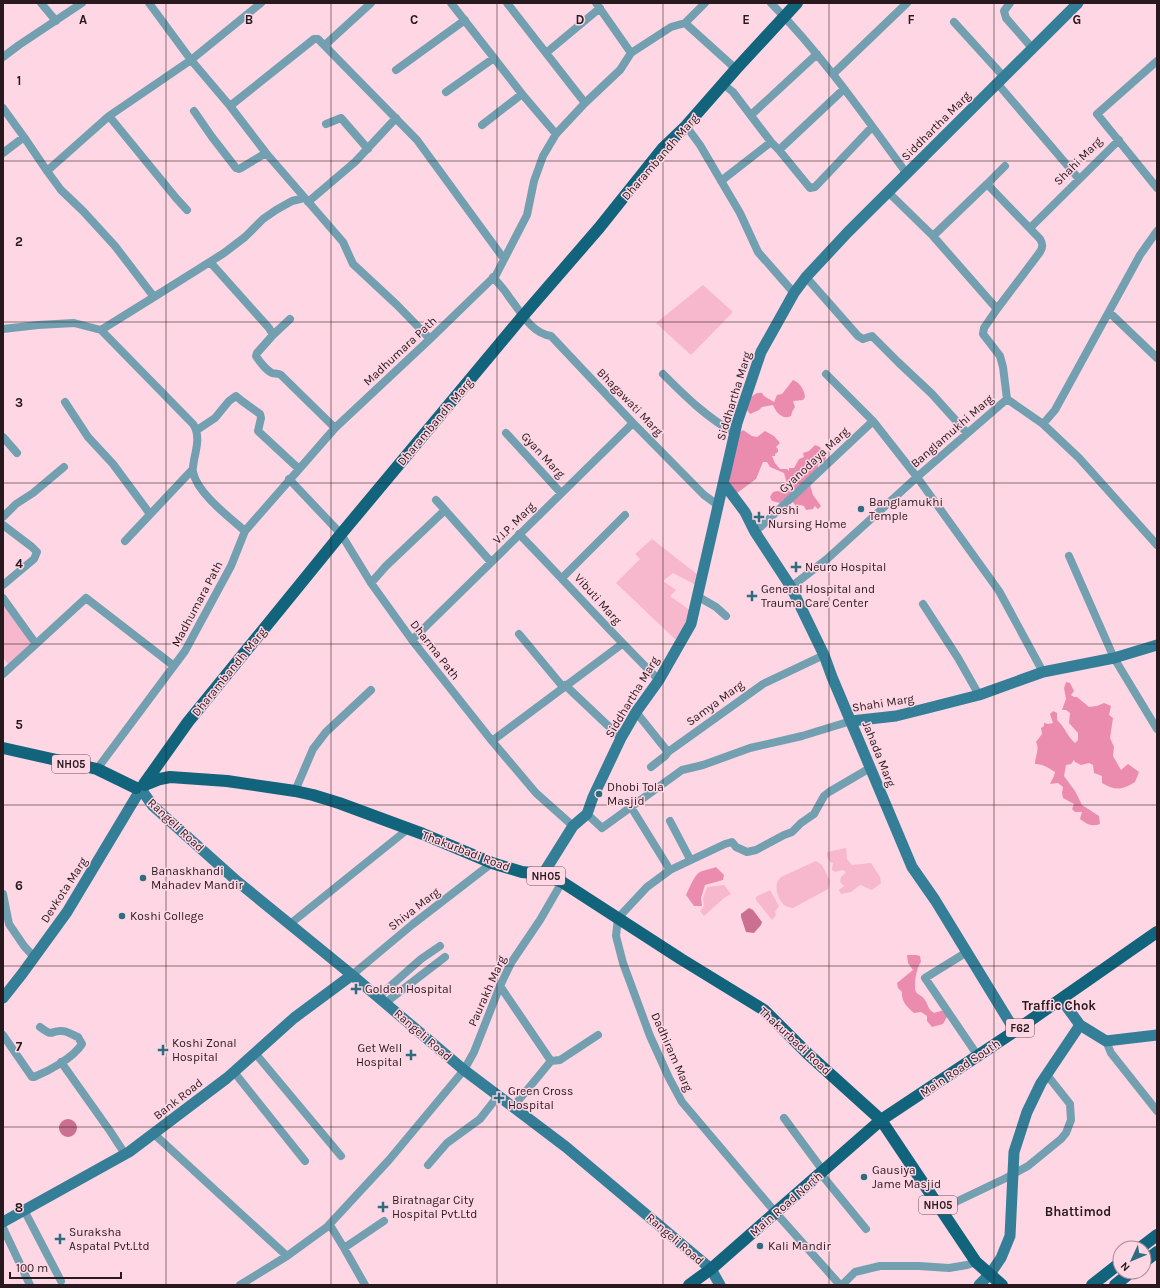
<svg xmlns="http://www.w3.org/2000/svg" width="1160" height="1288" viewBox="0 0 1160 1288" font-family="Karla,sans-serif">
  <rect width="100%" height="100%" fill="#ffd6e3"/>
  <path fill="#f7b7cc" d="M703 285 733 312 691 355 656 323Z
    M652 539 698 575 696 585 673 573 663 581 676 590 670 596 691 611 677 641 616 583 640 559 635 554Z
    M3 602 32 643 8 664 3 658Z
    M846 848 847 859 852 865 871 863 880 877 881 883 872 890 860 885 851 892 841 894 839 890 844 886 840 882 841 877 846 872 843 870 835 872 832 870 833 863 830 862 827 856V852Z
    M816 861 822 865 830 881 828 889 793 908C789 907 786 907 783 904 777 897 773 884 781 877Z
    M724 885 731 894 724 898 704 916 700 911 704 906 703 898 707 887Z
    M770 890 779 906 775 912 776 915 772 920 756 900V897Z"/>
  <path fill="#eb8cae" d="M793 380C800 383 804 389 805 397L803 400 793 401 795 407 792 412 791 416C783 420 776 413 773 405L762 407 759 410 750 414 747 410 748 400C753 396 756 392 762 393L764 396 774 402 777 395 782 394Z
    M743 430 752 436 757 437 765 431 774 436 780 443 776 447 778 449V452L775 454V456H772L775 463 780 469H787L789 471V468H794L799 459 804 457 803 453 809 451 815 445 820 447 826 458 825 461 818 465V470L808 478 813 495 821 506 818 509 815 506 813 509 806 510 804 506 800 505 796 506 792 501 780 503 772 501 770 497 773 492 778 491 785 493 790 487 787 484 784 473 770 467 767 462H763L756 479 737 493 729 483 738 434Z
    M1066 682 1070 683 1074 691 1071 695 1074 697H1077L1089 707 1097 706 1104 703 1111 706 1109 715 1113 718 1110 738 1114 747 1113 756 1121 770 1128 764 1139 772 1135 782C1122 790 1116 791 1102 783V776L1094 773 1093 765 1089 763 1081 765 1075 762 1074 760 1071 764 1066 765 1064 776 1075 791 1082 805 1099 816 1100 824C1091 827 1087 824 1080 819L1082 812H1075L1072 809 1074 804 1063 798 1062 793 1063 787 1058 783 1050 784 1054 776 1055 772C1048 768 1044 764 1035 764 1035 756 1040 750 1036 742L1042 734 1041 728 1044 726V723L1048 724 1053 723 1050 714 1053 711 1057 713V720C1065 727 1067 736 1075 743L1078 740V733L1069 723 1070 713 1066 710H1062L1066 699 1064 688Z
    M716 867 724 875 723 880 705 885 701 898 702 906H694L686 895C689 889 694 875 700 872 704 870 711 869 716 867Z
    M907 955H916L920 956 921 962C917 966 913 986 916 992 918 995 923 996 925 1000 929 1006 927 1008 934 1013L944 1010 948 1015 943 1024 932 1027 927 1021V1016L921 1012 914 1013C907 1007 901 1001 902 992L898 988 897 983 913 970 908 963Z"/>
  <path fill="#cb7091" d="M749 908 753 910 762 922 761 925 754 933 746 932 741 917V914Z
    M59 1128a9 9 0 1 1 18 0a9 9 0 1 1-18 0Z"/>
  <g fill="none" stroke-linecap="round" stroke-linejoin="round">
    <path stroke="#73a0b1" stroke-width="8" d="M41 3 56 21
      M149 3 191 60 230 106 266 153 343 242 353 264 397 305 430 339
      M451 3 522 94 556 134
      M507 3 585 103
      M596 3 631 53
      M771 3C822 55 864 115 907 174
      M1010 3 1004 11 1006 18 1033 49
      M954 22 1004 77
      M685 23 705 3
      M325 45 371 3
      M546 53 600 8
      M3 57 19 45 82 3
      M1157 61 1097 114 1157 188
      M396 70 465 20
      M833 74 907 3
      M997 83 1079 179
      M723 84 733 92 771 142 779 150 810 188 815 187 872 127
      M446 92 494 58
      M230 106 314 39H318L417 140 504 259
      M3 108 24 137 47 171 61 190 83 211 115 246 154 297 101 330 74 323 38 325 3 329
      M194 111 212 137 236 168 239 169 241 168 266 153
      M751 115 817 54
      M109 116 176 198 187 210
      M326 124 341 118 368 149
      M482 125 522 94
      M686 126 700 145 740 213 758 252 794 293
      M779 150 844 89
      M3 153 24 137
      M47 171 109 116 191 60 261 3
      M721 181 771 142
      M888 192 933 236 997 309 984 328 983 334 1000 356 1003 367 1007 399
      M308 202 355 162 396 118
      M1030 228 1119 140
      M933 236 987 184
      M210 262 269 328 273 335 257 353 256 356C259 361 266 370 272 373 275 374 278 373 281 375L335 428
      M493 277C499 284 505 290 509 297 521 312 531 333 551 336L633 423 704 495 719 506
      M806 277 858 336 863 339 872 336 898 362 932 394 967 433
      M154 297 224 253 245 237 263 219 276 210 292 201 304 198
      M997 309 1040 252C1043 247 1043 244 1040 239L987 184 1005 166
      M1109 312 1157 358
      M101 330 193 424C200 434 197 447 194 460 194 463 192 468 193 472 197 493 229 517 245 531
      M273 335 290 319
      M663 374C685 396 707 418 735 433
      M826 374 873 421 917 477 999 591 1043 672
      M65 402 88 437 113 464 150 514
      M1043 424 1055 410 1140 255 1157 231
      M197 430 215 418 229 401 236 396 242 401 260 414 261 418 258 431 299 469
      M506 433 561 493
      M3 437 17 453
      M289 479 341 534 371 583 412 640 492 741 536 793 573 826
      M436 500 445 510
      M3 517 16 504 33 493 64 467
      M3 525 32 547 37 552 34 559 3 585
      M755 532 873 421
      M519 534C566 582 611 633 659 680
      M125 541 192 470
      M1069 556 1114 658 1157 729
      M562 578 625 515
      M371 583 386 566 445 510 491 562
      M791 587 827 559 917 477 1007 399 1043 424 1079 458 1157 545
      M697 596 716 607 726 616
      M3 598 36 644 3 674
      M923 604 958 658 979 695
      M519 634 563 687
      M412 640 633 423
      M36 644 86 598 174 666
      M565 685 621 738
      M636 712 668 752 763 684 824 655
      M492 741 622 644
      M651 767 665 756 668 752
      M97 769 185 651 231 566 245 531 335 428 430 339 496 275 527 215 534 181 543 156 556 134 585 103 620 70 631 53 671 27 685 23 736 69
      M295 791 313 749 326 732 371 690
      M631 807 670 870
      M587 814 602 828 682 770 703 765 750 748 802 736 851 721
      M670 821 690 859
      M3 894 9 924 24 946 34 957
      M290 924 408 829
      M967 952 925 978 978 1056
      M352 975 413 924 492 863
      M500 986 551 1061 513 1107
      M378 997 421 959 440 946
      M385 1003 445 957
      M3 1035 32 1077H34C49 1071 73 1058 82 1044L78 1037C73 1035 67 1031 62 1031 49 1030 55 1038 40 1027
      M1106 1041 1111 1053 1157 1111
      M255 1053 341 1156
      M551 1061 560 1060 598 1035
      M61 1062 110 1131 125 1154
      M234 1072 305 1161
      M784 1118 824 1172
      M154 1134 287 1256
      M428 1165 447 1143 480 1119 498 1096
      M821 1174 866 1229
      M941 1209 1006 1178 1028 1166 1061 1139 1066 1133 1071 1120 1070 1104 1047 1075
      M24 1210 61 1281
      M330 1225 344 1248
      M3 1228 30 1285
      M240 1285 287 1256 327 1227 389 1160 464 1070 474 1052 500 986 511 963 540 920 562 882
      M365 1285 344 1248 384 1221
      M840 1285 776 1213 682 1102 669 1078 650 1036 623 963 616 936 618 918 647 887 670 870 725 844 732 842 736 847 747 852 756 850 784 835 792 832 801 823 814 814 824 796 829 792 870 768
      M842 1285 855 1272 880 1266H919L949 1268 967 1265 976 1262"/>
    <path stroke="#347e97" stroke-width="11" d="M724 484 745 512 755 532 791 587 824 655 832 677 912 867 935 900 1015 1031
      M851 721 896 716 928 708 979 695 1043 672 1114 658 1157 645
      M143 792 153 806 238 882 352 975 464 1070 566 1147 711 1269 720 1285
      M543 874 573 826 587 814 593 797 621 738 636 712 659 680 691 624 737 423 761 352 794 293 806 277 848 232 1078 3
      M3 998 22 974 67 912 139 792
      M1061 999 1080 1025 1106 1041 1157 1035
      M3 1222 129 1152 227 1078 294 1018 352 975
      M979 1285 990 1274 1001 1258 1010 1236 1014 1152 1027 1112 1041 1083 1080 1025"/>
    <path stroke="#11647c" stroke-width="12" d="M3 748 97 769 136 788
      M144 784 188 722 341 534 522 317 599 228 663 148 686 126 736 69 797 3
      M145 785 160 779 170 777 227 781 295 791 313 795 339 803 423 834 492 863 522 872 543 874 562 882 681 959 764 1010 808 1054 881 1120 976 1262 1002 1285
      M1140 1248 1157 1235
      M1144 1262 1157 1252
      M689 1285 711 1269 881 1120 1015 1031 1157 932
      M1092 1285 1120 1263
      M1115 1285 1131 1272"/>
  </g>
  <path fill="none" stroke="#27191e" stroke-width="1" stroke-opacity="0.55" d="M166 3V1285M331 3V1285M497 3V1285M663 3V1285M829 3V1285M994 3V1285M3 161H1157M3 322H1157M3 483H1157M3 644H1157M3 805H1157M3 966H1157M3 1127H1157"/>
  <g fill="#2d6c81" stroke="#ffd6e3" stroke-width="1.5">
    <circle cx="861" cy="509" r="4"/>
    <path d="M757 511h4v4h4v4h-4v4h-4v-4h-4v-4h4z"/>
    <path d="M794 561h4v4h4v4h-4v4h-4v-4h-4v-4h4z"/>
    <path d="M750 590h4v4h4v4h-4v4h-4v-4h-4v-4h4z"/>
    <circle cx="599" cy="794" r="4"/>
    <circle cx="143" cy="878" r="4"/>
    <circle cx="122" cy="916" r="4"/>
    <path d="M354 983h4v4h4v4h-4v4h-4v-4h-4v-4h4z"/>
    <path d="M161 1044h4v4h4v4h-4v4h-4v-4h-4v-4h4z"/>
    <path d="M409 1049h4v4h4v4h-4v4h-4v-4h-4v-4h4z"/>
    <path d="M497 1092h4v4h4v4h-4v4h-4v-4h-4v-4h4z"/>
    <circle cx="864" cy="1177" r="4"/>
    <path d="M381 1201h4v4h4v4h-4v4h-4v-4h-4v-4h4z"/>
    <path d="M58 1233h4v4h4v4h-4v4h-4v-4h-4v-4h4z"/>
    <circle cx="760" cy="1246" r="4"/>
  </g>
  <g text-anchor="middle" stroke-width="3" stroke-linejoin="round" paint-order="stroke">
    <g fill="#ffd6e3" stroke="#685259" stroke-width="1">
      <rect x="52" y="755" width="38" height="18" rx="3"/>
      <rect x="527" y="867" width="38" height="18" rx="3"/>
      <rect x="1006" y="1019" width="28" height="18" rx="3"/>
      <rect x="919" y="1196" width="38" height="18" rx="3"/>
    </g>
    <g font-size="11" font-weight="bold" fill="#27191e">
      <text x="71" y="768">NH05</text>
      <text x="546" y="880">NH05</text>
      <text x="1020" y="1032">F62</text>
      <text x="938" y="1209">NH05</text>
    </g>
    <g font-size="12" fill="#27191e" stroke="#ffd6e3">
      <text transform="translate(936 126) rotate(-45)" y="4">Siddhartha Marg</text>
      <text transform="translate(660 157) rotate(-49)" y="4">Dharambandh Marg</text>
      <text transform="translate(1078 161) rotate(-45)" y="4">Shahi Marg</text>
      <text transform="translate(400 351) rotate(-43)" y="4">Madhumara Path</text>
      <text transform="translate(734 396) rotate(-73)" y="4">Siddhartha Marg</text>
      <text transform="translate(630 402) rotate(46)" y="4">Bhagawati Marg</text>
      <text transform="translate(435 422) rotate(-50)" y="4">Dharambandh Marg</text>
      <text transform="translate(952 431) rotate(-41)" y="4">Banglamukhi Marg</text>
      <text transform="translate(543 455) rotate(47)" y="4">Gyan Marg</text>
      <text transform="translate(814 460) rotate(-43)" y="4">Gyanodaya Marg</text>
      <text transform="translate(514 523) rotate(-45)" y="4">V.I.P. Marg</text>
      <text transform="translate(598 599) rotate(48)" y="4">Vibuti Marg</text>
      <text transform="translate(197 604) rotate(-62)" y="4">Madhumara Path</text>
      <text transform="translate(435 650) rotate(52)" y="4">Dharma Path</text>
      <text transform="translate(229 672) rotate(-51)" y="4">Dharambandh Marg</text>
      <text transform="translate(632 697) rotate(-59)" y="4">Siddhartha Marg</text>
      <text transform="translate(715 703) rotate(-36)" y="4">Samya Marg</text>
      <text transform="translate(883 703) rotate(-9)" y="4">Shahi Marg</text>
      <text transform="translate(879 754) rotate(68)" y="4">Jahada Marg</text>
      <text transform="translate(176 825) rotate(43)" y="4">Rangeli Road</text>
      <text transform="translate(466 851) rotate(21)" y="4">Thakurbadi Road</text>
      <text transform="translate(64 890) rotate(-57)" y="4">Devkota Marg</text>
      <text transform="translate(414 909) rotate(-38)" y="4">Shiva Marg</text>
      <text transform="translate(487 991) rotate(-66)" y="4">Paurakh Marg</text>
      <text transform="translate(423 1035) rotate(41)" y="4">Rangeli Road</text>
      <text transform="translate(795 1041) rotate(43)" y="4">Thakurbadi Road</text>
      <text transform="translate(672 1052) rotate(66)" y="4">Dadhiram Marg</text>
      <text transform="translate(960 1068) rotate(-34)" y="4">Main Road South</text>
      <text transform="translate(178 1099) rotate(-38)" y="4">Bank Road</text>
      <text transform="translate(786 1204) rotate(-41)" y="4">Main Road North</text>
      <text transform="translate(675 1239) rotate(41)" y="4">Rangeli Road</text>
    </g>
    <g font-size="12" fill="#27191e" stroke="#ffd6e3" text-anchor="start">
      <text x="869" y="506">Banglamukhi<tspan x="869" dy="14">Temple</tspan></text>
      <text x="768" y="514">Koshi<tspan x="768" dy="14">Nursing Home</tspan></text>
      <text x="805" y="571">Neuro Hospital</text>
      <text x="761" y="593">General Hospital and<tspan x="761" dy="14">Trauma Care Center</tspan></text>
      <text x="607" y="791">Dhobi Tola<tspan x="607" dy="14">Masjid</tspan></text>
      <text x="151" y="875">Banaskhandi<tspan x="151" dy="14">Mahadev Mandir</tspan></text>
      <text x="130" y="920">Koshi College</text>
      <text x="365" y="993">Golden Hospital</text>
      <text x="172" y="1047">Koshi Zonal<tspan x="172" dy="14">Hospital</tspan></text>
      <text x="402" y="1052" text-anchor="end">Get Well<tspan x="402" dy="14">Hospital</tspan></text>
      <text x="508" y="1095">Green Cross<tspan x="508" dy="14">Hospital</tspan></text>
      <text x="872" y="1174">Gausiya<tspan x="872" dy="14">Jame Masjid</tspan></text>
      <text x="392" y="1204">Biratnagar City<tspan x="392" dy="14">Hospital Pvt.Ltd</tspan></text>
      <text x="69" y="1236">Suraksha<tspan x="69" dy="14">Aspatal Pvt.Ltd</tspan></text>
      <text x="768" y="1250">Kali Mandir</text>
    </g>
    <g font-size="13" font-weight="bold" fill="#27191e" stroke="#ffd6e3">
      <text x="1059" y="1010">Traffic Chok</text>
      <text x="1078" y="1216">Bhattimod</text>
    </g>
  </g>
  <g font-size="13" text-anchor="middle" font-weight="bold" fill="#27191e" stroke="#ffd6e3" stroke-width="3" stroke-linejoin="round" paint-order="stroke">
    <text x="83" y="24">A</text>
    <text x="249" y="24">B</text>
    <text x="414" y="24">C</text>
    <text x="580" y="24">D</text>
    <text x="746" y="24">E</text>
    <text x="911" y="24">F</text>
    <text x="1077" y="24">G</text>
    <text x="19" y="85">1</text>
    <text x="19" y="246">2</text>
    <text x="19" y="407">3</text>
    <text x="19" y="568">4</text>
    <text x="19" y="729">5</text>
    <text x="19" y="890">6</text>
    <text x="19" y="1051">7</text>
    <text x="19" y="1212">8</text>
  </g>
  <rect width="1160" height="1288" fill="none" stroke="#27191e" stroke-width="8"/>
  <g transform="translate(1132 1260) rotate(226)"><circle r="19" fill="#ffd6e3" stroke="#a98a94"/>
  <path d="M0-3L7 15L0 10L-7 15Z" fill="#2d6c81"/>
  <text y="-6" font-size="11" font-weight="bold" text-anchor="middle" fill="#27191e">N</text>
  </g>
  <path d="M10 1272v6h111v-6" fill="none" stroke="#27191e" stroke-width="2"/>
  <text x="16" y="1272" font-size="12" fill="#27191e" stroke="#ffd6e3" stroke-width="3" paint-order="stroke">100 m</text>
</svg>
